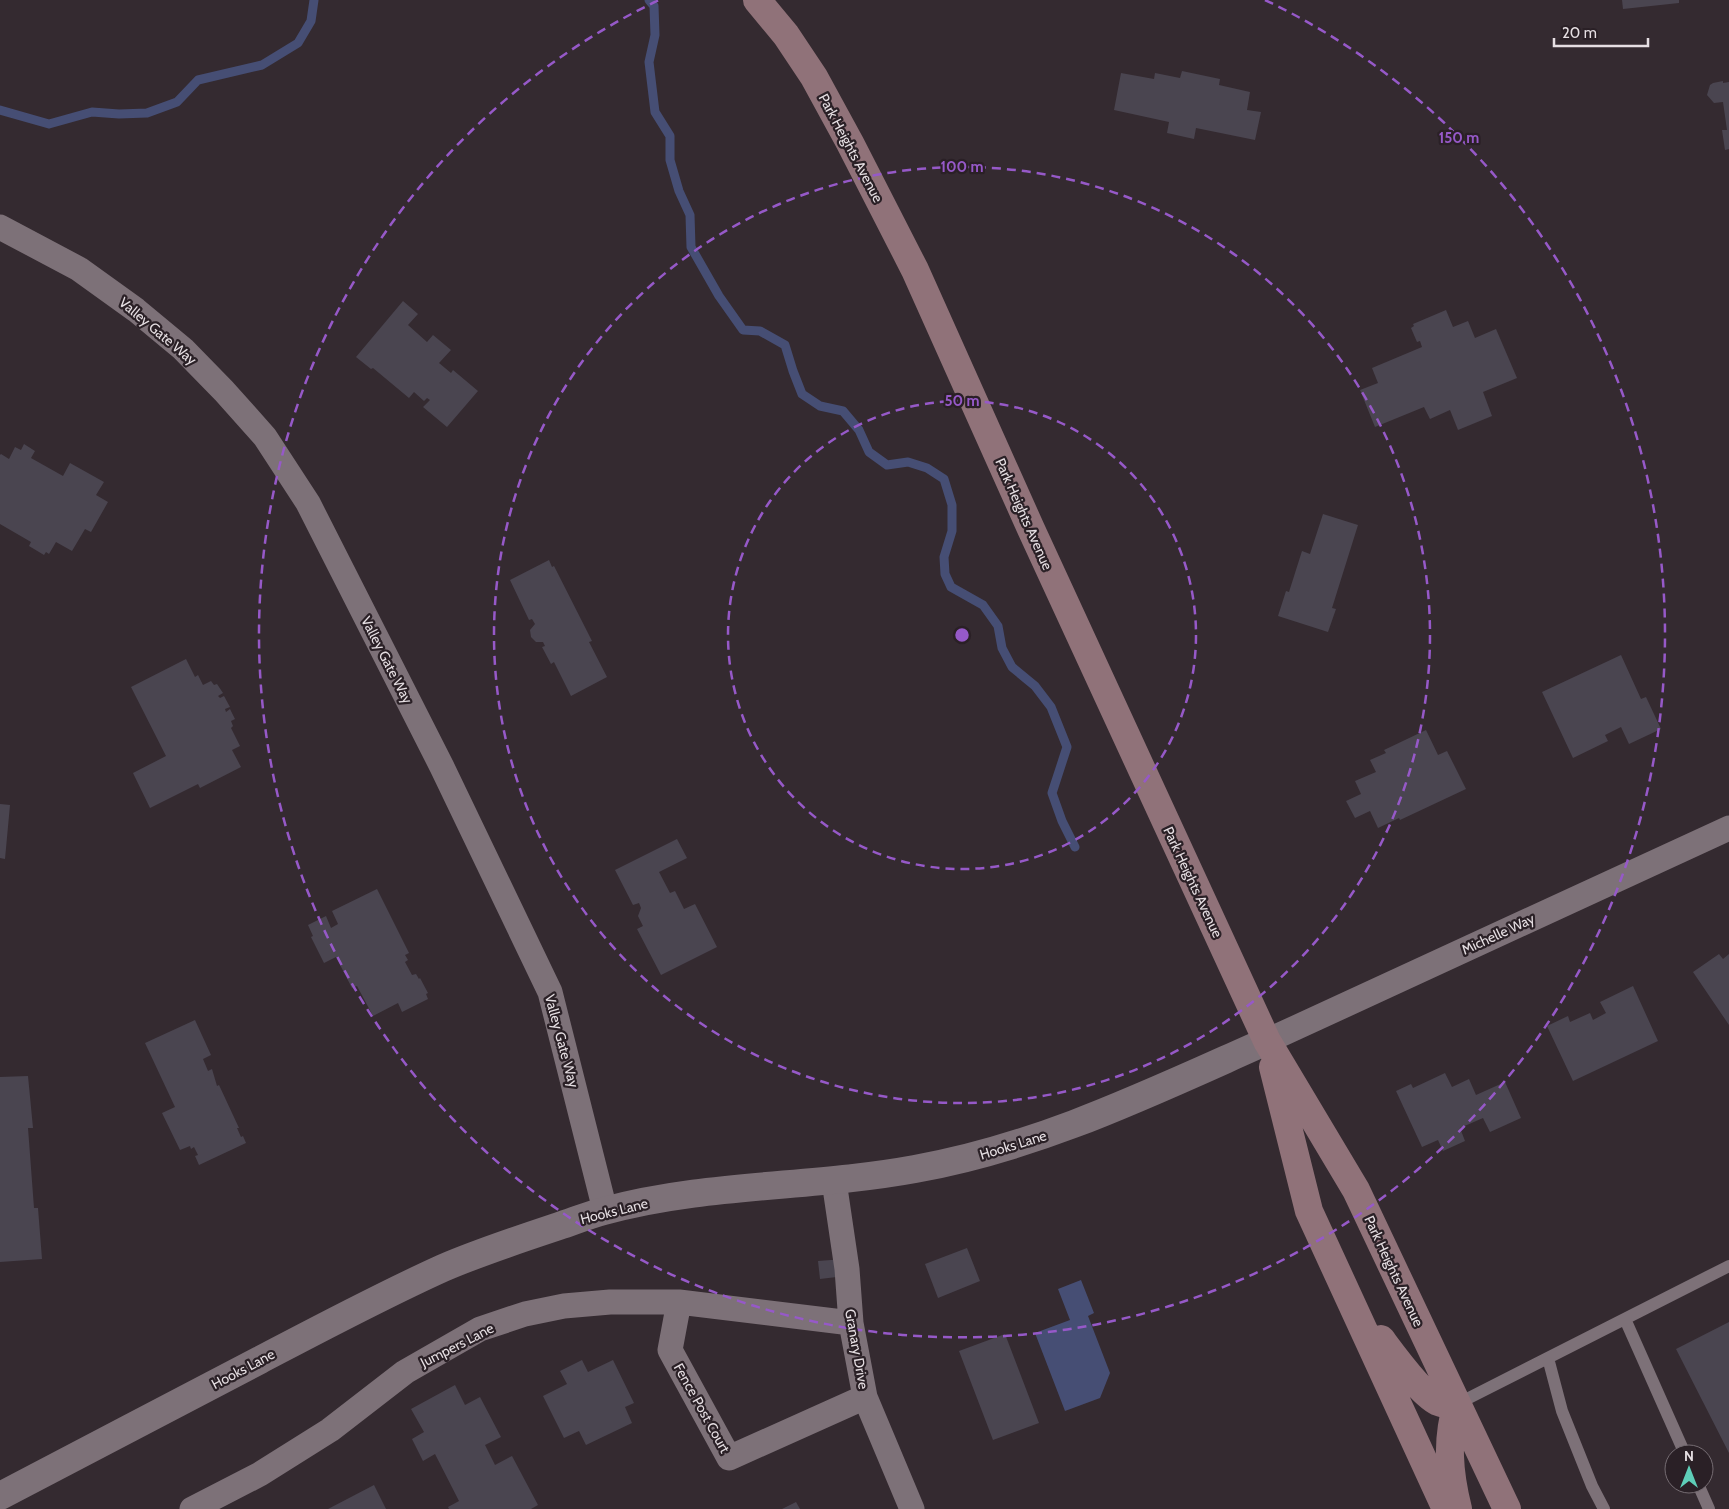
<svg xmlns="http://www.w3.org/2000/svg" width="1729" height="1509" viewBox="0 0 1729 1509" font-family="Cabin,sans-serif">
  <rect width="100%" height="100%" fill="#342a30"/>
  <path fill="#464e74" d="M1081 1280 1094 1313 1088 1316 1110 1373 1100 1398 1065 1411 1035 1333 1070 1320 1058 1289Z"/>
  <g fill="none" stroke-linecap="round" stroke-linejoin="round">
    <path stroke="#464e74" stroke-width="9" d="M649 0 654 6 655 35 649 62 655 112 670 136V160L679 191 690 215 691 247 719 296 743 330 760 331 785 345 793 371 802 394 820 406 843 411 859 430 869 452 887 465 908 462 927 468 944 479 952 505V531L944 557 945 574 951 587 983 605 998 626 1002 648 1012 667 1035 686 1051 707 1067 747 1052 793 1062 821 1075 847
      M0 110 49 124 92 112 119 114 147 113 177 102 198 80 262 65 298 43 311 21 314 0"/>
  </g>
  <path fill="#4a4550" d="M1622 0H1679V3L1623 9Z
    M1182 71 1220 79 1219 85 1250 92 1247 110 1261 112 1255 140 1196 128 1194 139 1167 133 1169 122 1114 110 1121 73 1154 79 1155 73 1180 78Z
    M1723 81V83L1729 82V149L1725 150 1722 130H1727L1723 102 1714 103 1707 95 1710 85 1713 83Z
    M403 301 418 314 408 325 427 342 433 335 451 350 439 363 451 373 453 370 478 391 447 427 423 407 430 400 427 398 424 401 414 392 409 398 373 368 371 369 356 357Z
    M1446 310 1453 327 1468 321 1475 338 1496 329 1517 378 1483 392 1492 416 1458 430 1450 410 1430 419 1424 407 1375 427 1360 390 1378 383 1372 368 1422 347 1420 341 1417 342 1411 328 1414 326 1413 324Z
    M24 444 35 451 31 458 63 476 70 463 104 482 96 495 108 502 91 532 85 529 72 551 56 542 49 554 46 552 44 555 29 546 31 542 0 524V455L1 454 9 459 15 447 21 450Z
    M1323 514 1358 525 1332 608 1336 609 1328 632 1278 616 1286 591 1289 592 1302 551 1310 554Z
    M549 560 552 567 554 566 592 641 589 642 607 677 571 696 554 662 551 664 542 647 545 646 543 642H536L531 637 530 630 535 624 532 619 529 620 510 580Z
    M1621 655 1641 699 1646 697 1661 729 1629 744 1621 727 1605 735 1608 741 1573 758 1542 692Z
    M186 659 195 677 198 675 203 685 211 681 214 685 217 684 223 693 218 696 220 698 224 696 230 707 225 709 226 712 230 709 235 719 231 721 233 726 231 728 240 746 232 750 241 767 200 788 198 784 150 808 133 773 166 756 131 687Z
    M1426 730 1438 755 1447 751 1466 789 1400 820 1399 818 1378 828 1370 811 1355 818 1346 801 1361 794 1355 781 1376 772 1370 760 1386 753 1384 750Z
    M0 804 10 805 5 859 0 858Z
    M677 839 687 858 659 872 670 893 675 891 684 909 695 904 717 947 661 975 637 929 643 926 638 916 641 908 639 903 633 905 615 870Z
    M377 889 409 953 405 955 408 960 405 962 412 975 416 974 419 979 420 978 428 993 426 994 428 999 402 1012 398 1003 373 1016 357 986 352 988 336 957 324 963 311 937 313 936 308 925 326 916 331 928 338 924 332 911Z
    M1719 954 1723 959 1729 954V1025L1693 972Z
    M1633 986 1658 1041 1573 1081 1547 1026 1568 1016 1570 1022 1590 1013 1593 1020 1606 1013 1600 1002Z
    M195 1020 211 1055 203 1059 208 1071 212 1069 217 1086 219 1085 239 1128H237L241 1137 243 1136 246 1143 199 1165 195 1156 198 1155 194 1147 191 1149 190 1146 180 1150 162 1113 175 1107 145 1043Z
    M1445 1073 1452 1087 1469 1079 1476 1095 1505 1082 1521 1118 1490 1132 1483 1118 1460 1128 1465 1141 1443 1151 1438 1140 1422 1147 1396 1091 1411 1084 1413 1088Z
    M28 1076 33 1128H28L34 1208H38L42 1259 0 1262V1077Z
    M967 1248 980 1281 938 1298 925 1264Z
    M844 1259 845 1276 820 1279 818 1261Z
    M1729 1322V1453L1676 1349Z
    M1005 1334 1039 1423 993 1440 959 1351Z
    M582 1360 588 1372 613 1360 634 1403 625 1407 632 1423 586 1445 579 1431 564 1438 543 1396 567 1384 560 1371Z
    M455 1385 465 1405 480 1397 501 1437 485 1445 495 1465 512 1456 538 1505 531 1509H449L448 1507 459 1501 435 1454 423 1461 412 1439 424 1432 411 1409Z
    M374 1485 386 1509H328Z
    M796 1502 800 1509H782Z"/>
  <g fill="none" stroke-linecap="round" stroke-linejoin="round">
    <path stroke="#7d7178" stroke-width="12" d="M1625 1319 1685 1454
      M1548 1358 1562 1411 1592 1486 1604 1509
      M1457 1404 1729 1266
      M1698 1484 1709 1509"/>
    <path stroke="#7d7178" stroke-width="25" d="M0 227 79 269 136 310 183 349 224 391 265 437 308 503 442 767 550 992 605 1210
      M1267 1041 1729 828
      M834 1181 847 1269 851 1323 865 1397 912 1509
      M679 1302 670 1350 729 1458 865 1397
      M192 1509 260 1474 330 1430 405 1372 480 1329 525 1314 564 1306 610 1302H679L851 1323"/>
    <path stroke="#7d7178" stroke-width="28" d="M0 1496C87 1451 173 1405 260 1360 321 1328 381 1296 443 1268 480 1252 520 1239 559 1226 574 1221 589 1215 604 1211 706 1183 812 1188 915 1169 1040 1147 1152 1092 1267 1041"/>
    <path stroke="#907279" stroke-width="28" d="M757 0 786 35 814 77 850 143 915 270 1031 529 1267 1041 1356 1190 1507 1509
      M1273 1067 1309 1211 1446 1509
      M1381 1339C1393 1355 1421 1394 1438 1402 1445 1405 1450 1405 1457 1404 1446 1440 1449 1473 1458 1509"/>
  </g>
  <g fill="none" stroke="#9659c8" stroke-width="2.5" stroke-dasharray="9 6">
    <circle cx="962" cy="635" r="234"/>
    <circle cx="962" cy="635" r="468"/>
    <path d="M1265 0A703 703 0 1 1 659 0"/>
  </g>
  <g text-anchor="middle" stroke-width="4.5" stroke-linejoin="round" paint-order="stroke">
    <g font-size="14" fill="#e6dfe3" stroke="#2a2026">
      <text transform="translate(851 148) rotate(62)" y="5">Park Heights Avenue</text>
      <text transform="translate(158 331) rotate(40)" y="5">Valley Gate Way</text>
      <text transform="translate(1024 514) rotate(66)" y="5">Park Heights Avenue</text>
      <text transform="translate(387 660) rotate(63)" y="5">Valley Gate Way</text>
      <text transform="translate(1193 882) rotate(65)" y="5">Park Heights Avenue</text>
      <text transform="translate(1498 934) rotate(-25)" y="5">Michelle Way</text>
      <text transform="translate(562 1041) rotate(75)" y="5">Valley Gate Way</text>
      <text transform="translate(1013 1145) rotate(-17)" y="5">Hooks Lane</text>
      <text transform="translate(614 1211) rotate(-14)" y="5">Hooks Lane</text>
      <text transform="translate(1394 1271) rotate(65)" y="5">Park Heights Avenue</text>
      <text transform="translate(457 1345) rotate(-27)" y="5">Jumpers Lane</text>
      <text transform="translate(857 1349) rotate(80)" y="5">Granary Drive</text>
      <text transform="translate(243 1369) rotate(-28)" y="5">Hooks Lane</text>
      <text transform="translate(702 1408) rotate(61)" y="5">Fence Post Court</text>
    </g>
  </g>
  <circle cx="962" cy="635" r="8" fill="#9659c8" stroke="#2a2026" stroke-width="2.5"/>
  <g font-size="15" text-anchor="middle" font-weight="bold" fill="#9659c8" stroke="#2a2026" stroke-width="4.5" stroke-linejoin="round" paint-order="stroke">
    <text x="1459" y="143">150 m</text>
    <text x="962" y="172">100 m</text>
    <text x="962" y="406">50 m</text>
  </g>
  <g transform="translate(1689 1469)"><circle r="24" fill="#2a2026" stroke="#756c72"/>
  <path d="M0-4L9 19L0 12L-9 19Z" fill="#5eceb8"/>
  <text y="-8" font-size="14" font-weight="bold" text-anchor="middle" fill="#e6dfe3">N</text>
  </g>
  <path d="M1554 38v8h94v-8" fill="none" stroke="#e6dfe3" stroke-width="2.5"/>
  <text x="1562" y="38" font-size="15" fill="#e6dfe3" stroke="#2a2026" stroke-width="4" paint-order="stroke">20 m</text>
</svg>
